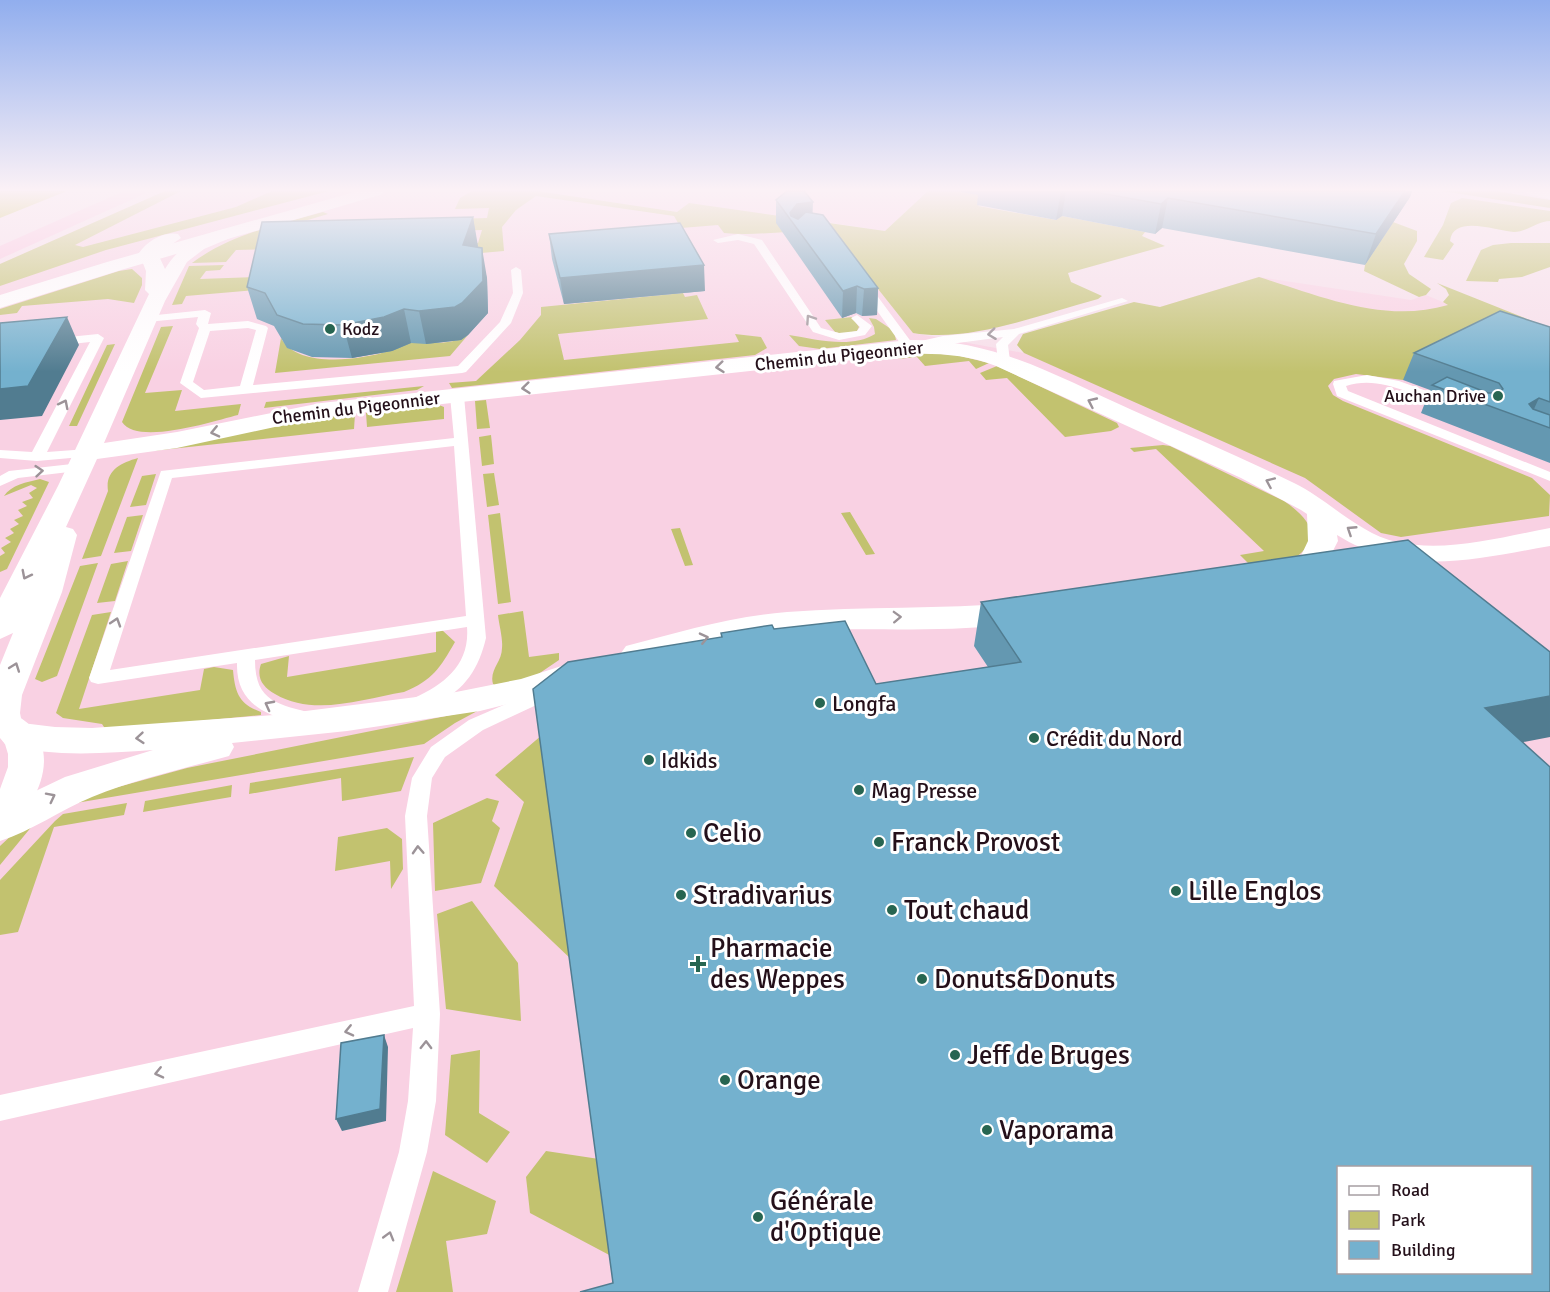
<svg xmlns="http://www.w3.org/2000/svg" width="1550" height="1292" viewBox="0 0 1550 1292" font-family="Signika,sans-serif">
  <rect width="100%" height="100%" fill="#f7dfea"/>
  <path fill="#f9d1e3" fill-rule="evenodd" d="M165 191H928L885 231 826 222 913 333 1024 353 1160 307 1259 277 1411 300 1426 295 1550 347V1292H0V264ZM1338 1168H1530V1272H1338Z"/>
  <path fill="#c2c26f" d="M165 191H181L75 245 83 247 236 207 272 191H329L106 250 0 286V264Z
    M472 191H537L677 212 689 203 885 231 928 191H962L990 197 978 206 1056 220 1062 216 1145 232 1142 236 1165 246 1068 273 1071 282 1102 296 1098 299C1041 314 971 343 913 333L832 231C796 228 760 237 724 233L718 225 681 228 674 216 536 196 516 210 502 227 504 251 481 253 305 286 186 296 182 304 172 305 189 266 224 265 220 270 206 271 200 279 257 277 441 245 478 243 482 230 447 231 451 219 487 218 489 208 455 209 460 198Z
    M1442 191H1496L1550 200V208Z
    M1462 198 1550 211V221C1538 221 1527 232 1514 232 1497 231 1453 214 1450 241L1454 244 1443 260 1424 257 1443 225 1451 203Z
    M323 212 328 214 301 222 268 249 236 250 226 262 192 263C231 234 277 225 323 212Z
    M1393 222 1417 231V241L1404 264 1409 274 1431 289 1426 295 1419 297 1364 271 1365 265Z
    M1511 243H1550V267L1522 277 1499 279 1498 282 1466 281 1481 250 1493 245Z
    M132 269 142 278V285L134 303 108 299 22 306 17 313 0 315V309L119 271Z
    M1259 277C1320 296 1384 324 1448 305L1443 302 1449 295 1446 289 1437 283 1550 328 1403 380 1356 374 1334 379 1328 386 1333 395 1343 401 1532 478 1550 495 1549 516 1401 537 1381 533 1305 478 1024 353 1017 345 1023 334 1134 302 1160 307Z
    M683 293 685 297 697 295 708 319 558 334 564 360 739 342 735 334 761 337 767 348 755 355 452 388 449 383 476 381 520 340 541 315V307Z
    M852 317 859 327 857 331 843 334 835 332 825 320Z
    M869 318 876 319 894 331 896 340 820 349 799 346 789 335C815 339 851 349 875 334L874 327Z
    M173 326 145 393 182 390 175 411 241 404 238 415C214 421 137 446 122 422L161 327Z
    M468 335 450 356 275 373 281 338C298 369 360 360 389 351 397 349 407 341 415 342 432 343 453 345 468 335Z
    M115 344 77 426H69L107 345Z
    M924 353 956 355 989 363 976 369 969 361 925 366 917 357 898 359 911 354Z
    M997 366 1117 423 1119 427 1111 431 1065 437 1007 378 986 380 980 373Z
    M424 386 417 390 264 408 266 402Z
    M486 400 490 428 477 429 475 401Z
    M439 405 444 407V419L367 427 366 413Z
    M355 414 354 429 152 451 295 421Z
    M491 435 494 464 482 466 479 437Z
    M1163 445 1170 446 1284 501C1299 511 1324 532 1304 550 1301 553 1297 557 1293 559 1280 563 1263 562 1249 564L1240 555 1264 551 1156 449 1134 452 1130 448Z
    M138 458 101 556 82 559 108 491C105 471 120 463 138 458Z
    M494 473 499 505 487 507 483 474Z
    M156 474 146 505 130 507 142 476Z
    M40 479 49 482 7 569 0 572V556L5 553 1 548 11 542 5 538 14 533 10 529 19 524 14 520 23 516 18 510 27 506 22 502 33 498 29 493 37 488 31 485 4 496C11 485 27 482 40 479Z
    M850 512 875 554 866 555 841 513Z
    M500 513 511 602 498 604 488 515Z
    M143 515 131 551 114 553 127 517Z
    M680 528 693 565 685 566 671 529Z
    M128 561 115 601 97 603 111 564Z
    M98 563 57 676 42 682 35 679 80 566Z
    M523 611 529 657 559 653V660L531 679 499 688 493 684C489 670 502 662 502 648 503 638 499 625 498 615Z
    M111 612 79 709 200 690 204 669 214 667 233 670C235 693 239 704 261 712V715L106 730 102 724 63 718 56 713 92 615Z
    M442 630 455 642C440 668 433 680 404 692 362 699 314 717 275 694 263 687 256 678 261 664L289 656 287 677 436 652V631Z
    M481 709 455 723 424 744 76 803 78 798 187 768Z
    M542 735 573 961 494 886 524 802 495 775Z
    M414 757 401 791 342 801 341 778 249 794 250 783Z
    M232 785 231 797 143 812 145 801Z
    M487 798 499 801 492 821 500 828 481 883 435 891 433 823Z
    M127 803 124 815 54 827 18 932 0 935V880L55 821 63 814Z
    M42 814 0 865V846L14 833Z
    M387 828 402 839 403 869 391 889 390 861 335 871 338 837Z
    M472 901 518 963 521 1021 446 1009 437 914Z
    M480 1050 479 1113 510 1132 487 1163 445 1135 451 1055Z
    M546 1151 599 1159 613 1257 530 1213 526 1177Z
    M433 1171 496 1201 487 1234 446 1241 453 1292H396Z"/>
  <path fill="#c1c042" d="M0 191H67L0 218Z"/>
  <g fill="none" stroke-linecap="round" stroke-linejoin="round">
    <path fill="#fff" fill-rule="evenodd" d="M738 234 762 240 821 328 839 333 857 331 860 327 851 318 857 315 872 326 865 335 839 340 813 332 754 244 738 240 718 243 713 240Z
      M516 267 521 270 523 293 511 323 466 372 462 373 201 398 180 383 199 328 196 324 198 317 147 322 141 319 147 316 205 310 211 313 208 324 248 321 266 326 268 328 253 385 458 366 500 322 513 293 511 270ZM248 328 256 330 240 386 204 390 193 382 210 331Z
      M863 281 867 282 912 343 943 336 1014 329 1122 298 1128 301 1019 334 1008 345 1010 361 1004 365 998 361 996 344 1003 337 905 350 858 284Z
      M98 334 104 338 47 452 88 449 93 450 95 453 93 456 37 461 0 458V450L32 452 90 342 53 346 47 342 49 339Z
      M1367 375 1399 381 1454 401 1456 404 1454 407H1444C1413 395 1380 375 1346 386L1348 391 1550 472V481L1337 396 1333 384 1334 381Z
      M457 392 464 396 486 638C479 668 465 690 437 703 429 707 423 710 414 708L411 703 414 698C445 684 470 664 467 627L255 660C255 703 279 704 315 714L318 719 315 724C305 726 297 723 287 720 257 712 236 697 237 663L98 684 91 682 89 678 161 471 454 438 450 396ZM454 446 466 616 110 670 172 478Z
      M81 463 86 464 88 467 86 470 18 478 0 486V476L9 471Z
      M556 678 563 680 565 684 545 701 483 730 445 757 432 778 427 816 440 1014 436 1101 427 1152 388 1292H358L399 1152 408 1101 413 1028 0 1121V1095L414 1006 405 816 412 778 431 747 469 720 531 693 549 680Z"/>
    <path fill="#fff" fill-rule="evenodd" d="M224 229 230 230 233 234 230 238 204 249 187 262 165 301 104 443 177 432 321 403 909 340C996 339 1056 376 1132 410 1186 434 1241 457 1294 483 1329 500 1359 534 1397 542 1446 553 1501 537 1550 528V546C1476 559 1406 578 1337 535L1338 541 1322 572 1283 585 1272 582 1268 576 1272 570 1299 560 1308 541 1307 514 1301 510 1241 478 996 366C968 355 939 353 909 354L321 417 177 448 97 459 66 527 73 529 77 535 62 592 22 695 20 713 22 723 55 727 92 728 274 715 456 692 521 679 574 662 586 665 591 673 586 681 563 690 480 711 347 731 232 743 234 747 229 756C183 769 136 779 92 797 60 810 32 831 0 841V808L65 777 153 750C104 753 53 758 5 744L0 735V665L13 633 0 639V598L58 486 149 294 145 290 146 271 139 253C147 241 164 231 178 234L181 238 158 254 165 269C178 247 199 235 224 229Z
      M1024 602 1035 605 1040 612 1035 619C971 635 884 627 817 630 756 633 697 648 638 664L626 660 621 653 626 646C679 632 733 616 787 612 866 606 945 610 1024 602Z"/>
    <path fill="#fff" fill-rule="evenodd" d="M1525 191H1550V199L1527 194Z
      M0 709C47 722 54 762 32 801 22 818 19 827 0 833V789L8 767V754L5 744 0 738Z"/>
    <path fill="#fff" fill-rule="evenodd" d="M358 191H385L383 194 121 270 0 308V295L107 262Z"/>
    <path fill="#fbc3de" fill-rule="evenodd" d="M124 191H146L144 194 0 259V246Z"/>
  </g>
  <path fill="#6498b1" d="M961 191H1412L1410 197 1365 265 1162 228 1155 234 1062 216 1056 220 977 205 978 195 961 192Z
    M776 200 813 213 878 288 877 315 862 316 856 313 842 318 776 223Z
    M473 217 477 247 487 278 488 313 468 335 461 340 426 344 411 343 392 351 352 358 312 357 287 348 274 326 257 319 247 287Z
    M549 234 705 291 564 304 552 259Z
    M1550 327V463L1421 413 1430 390 1403 380 1414 353Z
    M981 602 1522 742 613 1283 721 637V633L774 629 876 684 988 667 974 646Z"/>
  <path fill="#517c90" d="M1061 191H1066L1062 216 1056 220Z
    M1405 191H1412L1410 197 1365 265 1376 234Z
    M1168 198 1162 228 1155 234 1161 204Z
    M813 202 812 226 797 228 790 213 797 204Z
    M473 217 478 246 468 275 463 245Z
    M482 248 487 278 488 313 468 335 461 340 426 344 419 311Z
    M704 265 705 291 564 304 560 278Z
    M857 286 856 313 842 318 843 291Z
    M878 288 877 315 862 316 864 289Z
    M404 309 411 343 392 351 352 358 343 325Z
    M67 317 79 345 42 416 0 420V389Z
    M1539 398 1529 420V404Z
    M1550 696V737L1460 754 1485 708Z
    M384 1035 388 1047 386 1121 342 1131 336 1119Z"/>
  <path fill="#74b1ce" stroke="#517c90" stroke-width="1.5" fill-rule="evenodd" d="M787 191H804L813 202 797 204 790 213 791 216 798 219 806 212 823 215 878 288 864 289 857 286 843 291 776 200Z
    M1089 191H1405L1376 234 1168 198 1161 204Z
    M473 217 463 245 482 248 483 281 462 303 455 307 419 311 404 309 384 317 343 325 303 324 277 315 265 293 247 287 262 222Z
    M680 223 704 265 560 278 549 234Z
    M1500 311 1550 327V402L1539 398 1529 404 1533 409 1550 415V428L1432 385 1447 377 1488 393H1499L1503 389 1499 383 1414 353Z
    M67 317 28 386 0 389V323Z
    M1408 540 1550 652V696L1485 708 1550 767V1292H580L613 1283 533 689 568 662 722 637 721 633 772 625 774 629 845 621 876 684 1021 662 981 602ZM1338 1167H1530V1272H1338Z
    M384 1035 380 1109 336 1119 341 1043Z"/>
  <defs><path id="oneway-chevron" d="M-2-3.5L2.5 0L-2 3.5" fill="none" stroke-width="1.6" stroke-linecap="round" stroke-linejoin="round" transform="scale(1.5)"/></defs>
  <g stroke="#9c9398">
    <use href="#oneway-chevron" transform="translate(810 319) rotate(-124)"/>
    <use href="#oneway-chevron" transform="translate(992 334) rotate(173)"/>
    <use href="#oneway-chevron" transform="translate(720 367) rotate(174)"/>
    <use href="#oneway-chevron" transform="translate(526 388) rotate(174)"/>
    <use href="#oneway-chevron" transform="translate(1092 402) rotate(-155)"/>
    <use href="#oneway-chevron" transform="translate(64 404) rotate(-63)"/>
    <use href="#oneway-chevron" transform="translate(215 432) rotate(167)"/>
    <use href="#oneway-chevron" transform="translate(39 471) rotate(-5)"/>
    <use href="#oneway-chevron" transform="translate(1270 482) rotate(-156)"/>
    <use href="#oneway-chevron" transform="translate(1351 530) rotate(-147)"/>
    <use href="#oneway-chevron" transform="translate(26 575) rotate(117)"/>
    <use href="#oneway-chevron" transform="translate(897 617) rotate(-2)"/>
    <use href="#oneway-chevron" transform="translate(116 622) rotate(-72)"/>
    <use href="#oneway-chevron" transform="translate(704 638) rotate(-13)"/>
    <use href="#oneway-chevron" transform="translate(15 667) rotate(-70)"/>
    <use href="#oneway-chevron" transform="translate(269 705) rotate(-152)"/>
    <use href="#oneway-chevron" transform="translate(140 738) rotate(175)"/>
    <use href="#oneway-chevron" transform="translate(51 797) rotate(-27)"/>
    <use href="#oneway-chevron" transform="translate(418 850) rotate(-93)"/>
    <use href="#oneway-chevron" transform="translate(349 1031) rotate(167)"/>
    <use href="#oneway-chevron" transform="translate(426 1045) rotate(-89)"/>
    <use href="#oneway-chevron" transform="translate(159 1073) rotate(167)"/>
    <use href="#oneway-chevron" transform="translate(389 1236) rotate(-74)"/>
  </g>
  <linearGradient id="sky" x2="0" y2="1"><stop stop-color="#91aeee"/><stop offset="0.51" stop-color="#fbf1f6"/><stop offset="1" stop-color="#fbf1f6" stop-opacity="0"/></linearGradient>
  <rect width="1550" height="372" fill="url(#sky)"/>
  <g fill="#276551" stroke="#fff" stroke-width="2">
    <circle cx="330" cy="329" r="6"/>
    <circle cx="1498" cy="396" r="6"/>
    <circle cx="820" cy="703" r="6"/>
    <circle cx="1034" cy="738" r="6"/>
    <circle cx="649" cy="760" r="6"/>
    <circle cx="859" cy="790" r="6"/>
    <circle cx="691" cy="833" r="6"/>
    <circle cx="879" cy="842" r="6"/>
    <circle cx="1176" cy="891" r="6"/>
    <circle cx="681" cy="895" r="6"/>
    <circle cx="892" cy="910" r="6"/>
    <path d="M695 955h6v6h6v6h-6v6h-6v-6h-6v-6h6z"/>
    <circle cx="922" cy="979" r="6"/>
    <circle cx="955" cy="1055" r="6"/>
    <circle cx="725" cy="1080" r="6"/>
    <circle cx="987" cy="1130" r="6"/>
    <circle cx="758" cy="1217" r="6"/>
  </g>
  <g text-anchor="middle" stroke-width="6" stroke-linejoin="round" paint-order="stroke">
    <g font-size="18" fill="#24101a" stroke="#fff" text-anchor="start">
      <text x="342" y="335">Kodz</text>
      <text x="1486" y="402" text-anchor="end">Auchan Drive</text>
    </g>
    <g font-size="18" fill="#24101a" stroke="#fff">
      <text transform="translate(839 356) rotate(-6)" y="6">Chemin du Pigeonnier</text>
      <text transform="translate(356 408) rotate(-7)" y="6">Chemin du Pigeonnier</text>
    </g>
    <g font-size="22" fill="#24101a" stroke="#fff" text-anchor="start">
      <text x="832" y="711">Longfa</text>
      <text x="1046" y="746">Crédit du Nord</text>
      <text x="661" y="768">Idkids</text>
      <text x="871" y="798">Mag Presse</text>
    </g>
    <g font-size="27" fill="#24101a" stroke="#fff" text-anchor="start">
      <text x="703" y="842">Celio</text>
      <text x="891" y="851">Franck Provost</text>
      <text x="1188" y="900">Lille Englos</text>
      <text x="693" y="904">Stradivarius</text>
      <text x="904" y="919">Tout chaud</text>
      <text x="710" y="957">Pharmacie<tspan x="710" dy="31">des Weppes</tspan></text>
      <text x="934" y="988">Donuts&amp;Donuts</text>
      <text x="967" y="1064">Jeff de Bruges</text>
      <text x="737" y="1089">Orange</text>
      <text x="999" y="1139">Vaporama</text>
      <text x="770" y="1210">Générale<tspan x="770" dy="31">d'Optique</tspan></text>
    </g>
  </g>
  <rect x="1337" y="1166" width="195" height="108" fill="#ffffff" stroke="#a79fa3" stroke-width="1.5"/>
  <rect x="1349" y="1186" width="30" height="9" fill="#ffffff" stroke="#a79fa3" stroke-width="1.5"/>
  <text x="1391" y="1196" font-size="18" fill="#24101a">Road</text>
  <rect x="1349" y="1211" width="30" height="18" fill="#c2c26f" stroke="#a79fa3" stroke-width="1.5"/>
  <text x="1391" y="1226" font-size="18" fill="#24101a">Park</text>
  <rect x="1349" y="1241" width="30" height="18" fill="#74b1ce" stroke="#a79fa3" stroke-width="1.5"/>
  <text x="1391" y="1256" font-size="18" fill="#24101a">Building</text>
</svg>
